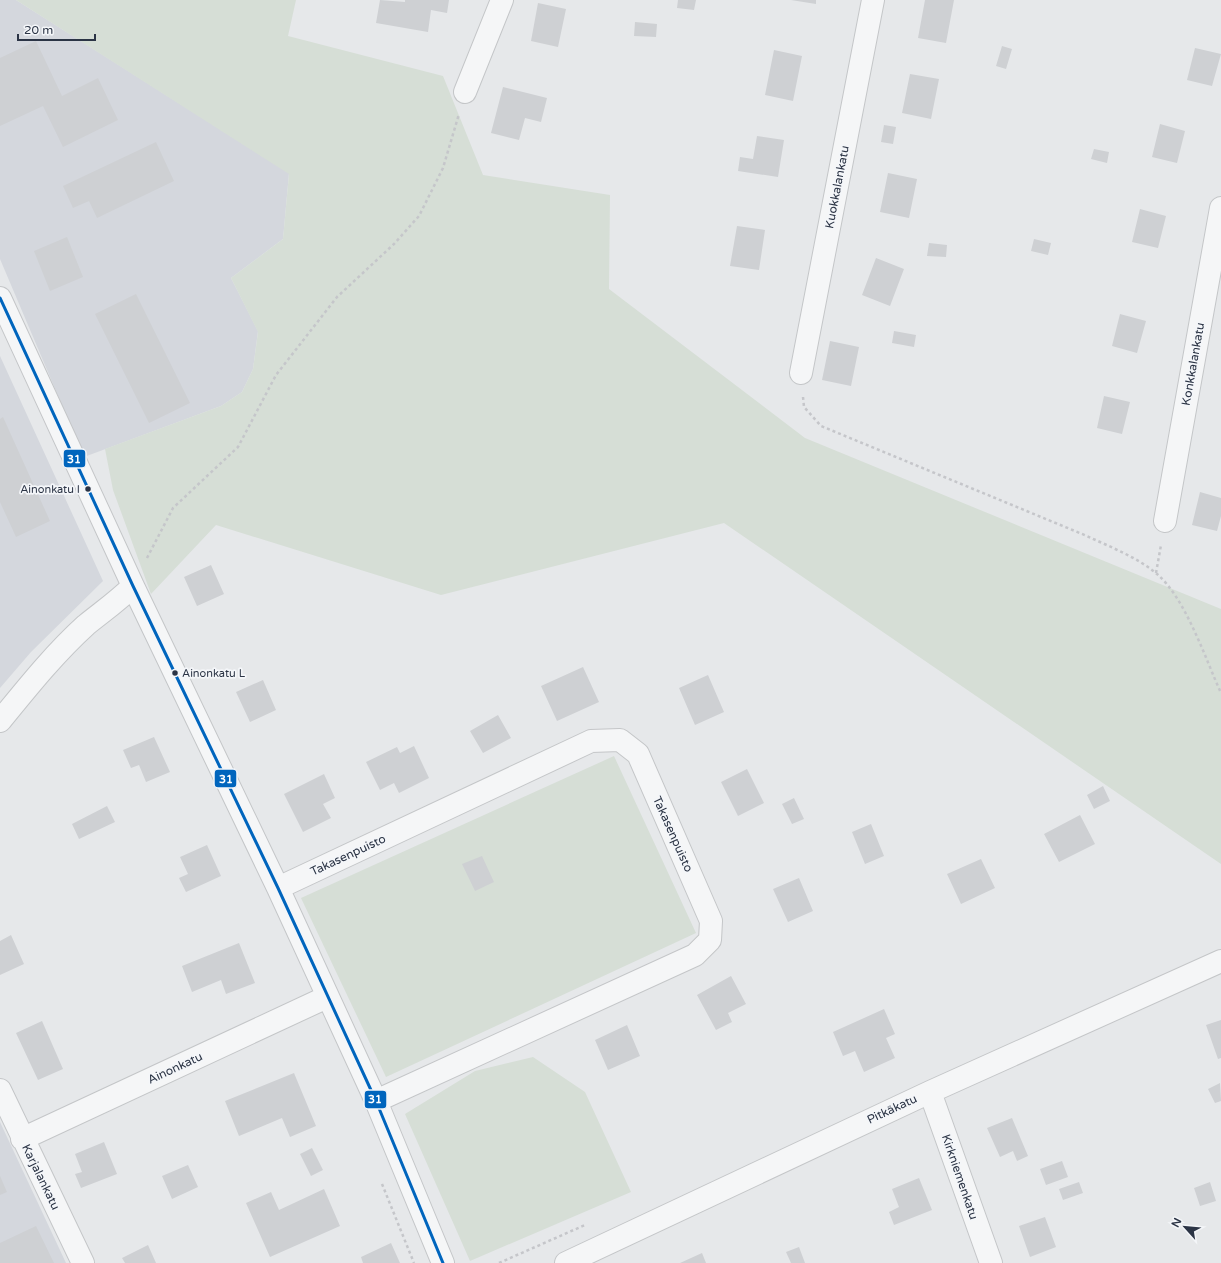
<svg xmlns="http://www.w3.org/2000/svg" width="1221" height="1263" viewBox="0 0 1221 1263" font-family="'Varela Round',sans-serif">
  <rect width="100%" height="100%" fill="#e6e8ea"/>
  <path fill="#d4d7dd" d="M0 0H16L289 173 283 239 231 278 258 331 253 369 242 392 221 406 84 457 0 259Z
    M0 356 103 581 31 652 0 688Z
    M0 1122 66 1263H0Z"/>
  <path fill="#d6ded6" d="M16 0H296L288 36 443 76 483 175 610 195 609 289 805 438 1221 609V864L724 523 441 595 216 525 151 594 113 490 105 449 221 406 242 392 253 369 258 332 231 278 283 239 289 174Z
    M614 756 696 933 386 1077 301 898Z
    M533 1057 585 1092 631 1192 470 1261 405 1114 475 1071Z"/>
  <path fill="#ced0d3" d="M380 0 405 2V0H449L447 13 431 10 428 32 376 23Z
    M678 0H696L694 10 677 8Z
    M791 0H816V4Z
    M925 0H954L946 43 918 38Z
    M538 3 566 9 558 47 531 41Z
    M635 22 657 24 656 37 634 36Z
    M36 41 62 96 98 78 118 120 63 147 43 106 0 126V58Z
    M1002 46 1012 49 1006 69 996 66Z
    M1195 48 1221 54 1212 86 1187 80Z
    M774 50 802 56 793 101 765 95Z
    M910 74 939 79 931 119 902 113Z
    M503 87 547 98 541 122 525 118 519 140 491 133Z
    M1160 124 1185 131 1177 163 1152 157Z
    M884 125 896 127 893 144 881 142Z
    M757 136 784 140 778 177 738 171 740 157 753 159Z
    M156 142 174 181 97 218 89 201 73 208 63 186Z
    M1094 149 1109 152 1107 163 1091 159Z
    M888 173 917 179 909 218 880 212Z
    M1140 209 1166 216 1158 248 1132 242Z
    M737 226 765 230 759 270 730 266Z
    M67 237 83 277 50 291 34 251Z
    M1034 239 1051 243 1048 255 1031 251Z
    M929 243 947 245 946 257 927 256Z
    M876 258 904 269 890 306 862 295Z
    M136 294 190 403 149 423 95 314Z
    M1120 314 1146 321 1137 353 1112 346Z
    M894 331 916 335 914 347 892 343Z
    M830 341 859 347 851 386 822 380Z
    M1104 396 1130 402 1122 434 1097 428Z
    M3 417 50 521 16 537 0 502V419Z
    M1200 492 1221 498V516L1217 531 1192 525Z
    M211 565 224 594 197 606 184 577Z
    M583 667 599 702 557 721 541 686Z
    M708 675 724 712 695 725 679 688Z
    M263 680 276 710 250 722 236 692Z
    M498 715 511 738 483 753 470 731Z
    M154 737 170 772 146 782 139 765 131 768 123 750Z
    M414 746 429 778 399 793 394 783 380 790 366 762 397 747 400 753Z
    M747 769 764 803 738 816 721 782Z
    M324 774 335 798 323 804 331 818 303 832 284 794Z
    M1103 786 1110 801 1094 809 1087 795Z
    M794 798 804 819 792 824 782 804Z
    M107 806 115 822 79 839 72 824Z
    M1080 815 1095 844 1059 862 1044 834Z
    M871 824 884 856 865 864 852 832Z
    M207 845 221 876 186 892 179 878 188 874 180 857Z
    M482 856 494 882 475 891 462 864Z
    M981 859 995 888 961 904 947 874Z
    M799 878 813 911 788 922 773 889Z
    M11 935 24 964 0 975V941Z
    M239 943 255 983 226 994 221 980 192 992 182 966Z
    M731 976 746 1004 728 1013 732 1022 716 1030 697 995Z
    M884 1009 895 1034 886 1038 895 1058 864 1072 855 1051 843 1056 833 1032Z
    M1221 1020V1058L1218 1059 1206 1025Z
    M42 1021 63 1069 38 1080 16 1033Z
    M627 1025 640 1056 608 1070 595 1040Z
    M294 1073 316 1126 290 1137 282 1118 239 1136 225 1101Z
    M1220 1083 1221 1101 1215 1103 1208 1089Z
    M1012 1118 1028 1156 1017 1161 1013 1151 1000 1157 987 1128Z
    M104 1142 117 1174 81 1188 75 1174 82 1172 75 1154Z
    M312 1148 323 1170 311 1176 300 1154Z
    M1062 1161 1068 1177 1046 1185 1040 1169Z
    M188 1165 198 1187 172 1199 162 1176Z
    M0 1176 7 1192 0 1195Z
    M919 1178 932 1210 894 1225 889 1212 899 1207 892 1189Z
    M1079 1182 1083 1193 1063 1200 1059 1189Z
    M1210 1182 1216 1201 1200 1206 1194 1188Z
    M324 1189 340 1226 270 1257 246 1203 271 1192 279 1210Z
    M1045 1217 1056 1247 1030 1257 1019 1226Z
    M36 1226 54 1263H0V1243Z
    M391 1243 400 1263H363L361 1257Z
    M148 1245 156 1263H125L122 1258Z
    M799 1247 805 1263H791L786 1252Z
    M702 1253 706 1263H680Z"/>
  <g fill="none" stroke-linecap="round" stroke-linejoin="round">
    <defs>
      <path id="minor" d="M465 92 502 0
        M0 298 133 586 278 888 376 1101 443 1263
        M801 373 873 0
        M1165 521 1221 208
        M0 721C27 688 54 654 86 625 102 612 118 601 133 586
        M278 888 591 741 620 740 638 754 711 921 710 940 695 955 376 1101
        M0 1090 83 1263
        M930 1092 991 1263
        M22 1139 327 997
        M566 1263 930 1092 1221 961"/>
    </defs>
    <use href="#minor" stroke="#c4c6c8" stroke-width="24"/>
    <path stroke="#c5c6ca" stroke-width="2.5" stroke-dasharray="3 3" stroke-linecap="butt" d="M803 397 804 407 821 426 1087 536C1110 547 1137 557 1157 574 1186 599 1205 658 1221 693
      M147 558 173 508 238 447 276 375 337 297 394 244 419 216 443 168 459 114
      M1156 573 1161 545
      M382 1184 414 1263
      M499 1263 585 1225"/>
    <use href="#minor" stroke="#f5f6f7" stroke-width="22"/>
    <defs>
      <path id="bus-1" d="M0 298 133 586 278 888 376 1101 443 1263"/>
    </defs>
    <use href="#bus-1" stroke="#f4f6f9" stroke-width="6"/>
    <use href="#bus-1" stroke="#0065bd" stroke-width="3"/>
  </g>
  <g fill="#2b3445" stroke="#f4f6f9" stroke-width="1.5">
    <circle cx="88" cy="489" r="3.5"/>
    <circle cx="175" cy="673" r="3.5"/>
  </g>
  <g text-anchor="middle" stroke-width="3.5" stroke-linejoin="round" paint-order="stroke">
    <g font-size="11" fill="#2b3445" stroke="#f4f6f9" text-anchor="end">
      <text x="80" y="493">Ainonkatu I</text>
      <text x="182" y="677" text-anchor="start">Ainonkatu L</text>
    </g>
    <g font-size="12" fill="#2b3445" stroke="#f4f6f9">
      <text transform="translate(837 187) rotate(-79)" y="4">Kuokkalankatu</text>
      <text transform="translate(1193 364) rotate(-80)" y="4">Konkkalankatu</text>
      <text transform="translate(673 834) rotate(66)" y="4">Takasenpuisto</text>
      <text transform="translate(348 855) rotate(-25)" y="4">Takasenpuisto</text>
      <text transform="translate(175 1068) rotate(-25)" y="4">Ainonkatu</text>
      <text transform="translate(892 1109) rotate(-25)" y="4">Pitkäkatu</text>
      <text transform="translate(41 1177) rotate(64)" y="4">Karjalankatu</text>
      <text transform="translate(960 1177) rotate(71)" y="4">Kirkniemenkatu</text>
    </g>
  </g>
  <g stroke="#f4f6f9" stroke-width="1.5">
    <rect x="63" y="449" width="23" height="19" rx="4" fill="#0065bd"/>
    <rect x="214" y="769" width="23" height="19" rx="4" fill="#0065bd"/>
    <rect x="364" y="1090" width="23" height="19" rx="4" fill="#0065bd"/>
  </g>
  <g font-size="11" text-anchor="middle" font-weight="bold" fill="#fff">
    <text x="74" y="463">31</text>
    <text x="226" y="783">31</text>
    <text x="375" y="1103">31</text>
  </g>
  <g transform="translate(1185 1227) rotate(297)" stroke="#f4f6f9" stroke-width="3" paint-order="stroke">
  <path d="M0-3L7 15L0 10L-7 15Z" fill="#2b3445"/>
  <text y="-6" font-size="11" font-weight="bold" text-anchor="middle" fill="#2b3445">N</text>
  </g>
  <path d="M18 34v6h77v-6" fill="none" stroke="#2b3445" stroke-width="2"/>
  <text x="24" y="34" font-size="12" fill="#2b3445" stroke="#f4f6f9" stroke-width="3" paint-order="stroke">20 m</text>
</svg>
